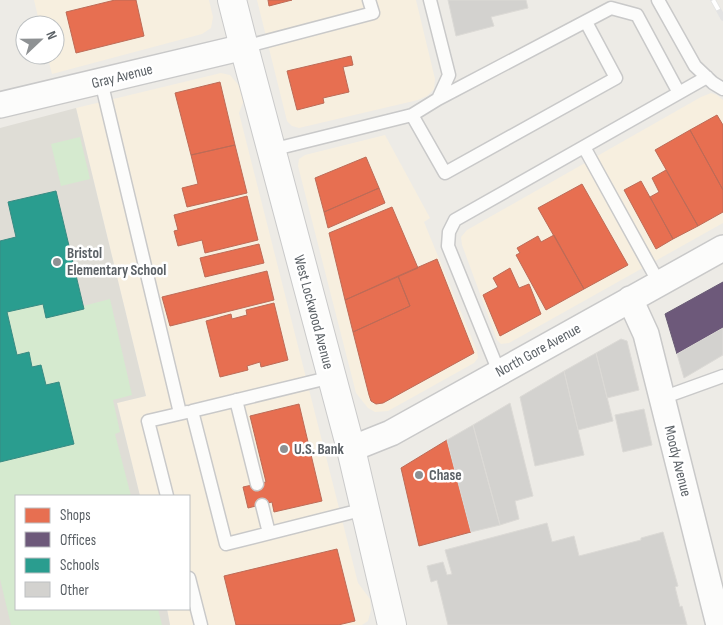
<svg xmlns="http://www.w3.org/2000/svg" width="723" height="625" viewBox="0 0 723 625" font-family="'Sofia Sans Condensed',sans-serif">
  <rect width="100%" height="100%" fill="#edebe6"/>
  <path fill="#f7efdf" d="M34 0H209L213 17 211 28 202 34 52 74 47 55H55V25H40Z
    M257 0H416L435 79 434 89 427 96 418 100 299 128 292 126 287 121Z
    M221 73 230 75 241 88 244 100 239 113 358 583 370 599 371 610 368 621 362 625H170L167 609H189V496H140L117 403 146 396 76 108Z
    M711 93 717 95 723 100V223L509 343 501 344 497 340 462 245 461 237 467 230 701 97Z
    M385 135 430 218 424 222 477 351 478 358 474 363 388 411 375 412 368 408 356 393 298 166 299 159 305 155Z"/>
  <path fill="#dfddd6" d="M76 108 146 396 117 403 140 496H16V609H167L170 625H0V128Z"/>
  <path fill="#d5eacf" d="M80 137 90 179 61 186 51 144Z
    M110 299 132 395 113 400 120 432 115 434 131 496H16V609H158L162 625H11L0 579V462L74 444 59 382 46 385 41 365 32 367 28 352 17 355 7 312 43 304 46 318 83 309V306Z"/>
  <path fill="#e76f51" stroke="#bd6b57" d="M115 0H136L144 36 76 53 66 12Z
    M268 0H292L269 6Z
    M351 56 353 65 343 67 349 92 323 98 324 103 297 110 287 71Z
    M220 82 235 145 191 155 175 93Z
    M717 115 723 125V190L690 130Z
    M690 130 723 190V212L698 226 655 150Z
    M235 145 247 193 187 207 182 188 198 184 191 155Z
    M366 157 379 188 324 212 315 178Z
    M666 170 698 226 673 239 650 197 659 192 652 178Z
    M641 181 673 239 656 249 624 190Z
    M582 184 628 265 584 289 538 208Z
    M379 188 385 203 328 228 324 212Z
    M247 196 258 240 205 253 202 240 178 246 174 231 178 230 174 215Z
    M392 207 418 268 345 300 329 233Z
    M554 235 584 289 546 310 516 255 520 253 517 248 538 236 541 242Z
    M259 244 264 263 205 277 200 258Z
    M437 259 474 353 383 403 376 404 371 401 369 395 353 332 410 306 398 276Z
    M510 268 519 288 529 284 541 314 500 336 483 295 498 287 493 278Z
    M267 271 274 300 170 326 162 297Z
    M398 276 410 306 353 332 345 300Z
    M274 303 288 360 261 367 260 362 247 366 248 370 220 377 206 321 231 314 232 319 247 315 246 310Z
    M299 404 322 501 274 512 272 502 248 508 243 487 266 482 250 416Z
    M447 440 471 532 419 546 401 468Z
    M337 549 355 621 338 625H236L224 576Z"/>
  <path fill="#6d597a" stroke="#685b74" d="M723 282V328L677 354 665 314Z"/>
  <path fill="#2a9d8f" stroke="#398b83" d="M56 191 84 309 46 318 43 304 7 312 17 355 29 352 32 367 41 365 46 385 59 382 74 444 0 462V241L16 237 8 202Z"/>
  <path fill="#d3d2cf" stroke="#dcdad6" d="M448 0H526L528 8 491 17 494 26 456 36Z
    M723 328V355L684 378 677 354Z
    M621 339 627 341 639 390 607 398 596 353Z
    M596 353 613 421 578 430 564 371Z
    M564 371 584 455 535 466 520 397Z
    M510 403 533 496 515 501 519 519 500 525 473 425Z
    M644 409 652 445 623 452 615 415Z
    M473 425 500 525 471 532 447 440Z
    M547 523 552 542 574 536 579 556 641 540V538L663 532 678 586 675 587 680 607 682 606 687 625H448L437 580 431 582 427 566 443 562 447 575 452 574 445 550Z"/>
  <g fill="none" stroke-linecap="round" stroke-linejoin="round">
    <defs>
      <path id="service" d="M430 0 449 75 438 99
        M658 0 695 66 713 83 723 89
        M244 47 373 13 369 0
        M101 81 180 413
        M412 115 445 173 616 78 586 22
        M584 147 659 283
        M271 150 412 115 438 99 611 8 637 15 679 93
        M499 372 448 246 449 232 455 220 707 77
        M332 377 192 411 226 544 365 509
        M662 398 723 376
        M236 400 257 484
        M167 496 148 421 187 412
        M262 505 269 533
        M189 578 201 625"/>
      <path id="minor" d="M0 105 244 47
        M630 299 646 334 719 625
        M351 449 391 433 723 248"/>
      <path id="secondary" d="M232 0 244 47 351 449 392 625"/>
    </defs>
    <use href="#service" stroke="#c9c9c9" stroke-width="15"/>
    <use href="#minor" stroke="#c9c9c9" stroke-width="28"/>
    <use href="#secondary" stroke="#cacaca" stroke-width="30"/>
    <use href="#service" stroke="#fcfcfb" stroke-width="12"/>
    <use href="#minor" stroke="#fcfcfb" stroke-width="25"/>
    <use href="#secondary" stroke="#fcfcfb" stroke-width="28"/>
    <defs>
      <path id="rail" d="M713 0 723 18"/>
    </defs>
    <use href="#rail" stroke="#e3e3e3" stroke-width="5.5"/>
    <use href="#rail" stroke="#fff" stroke-width="4" stroke-dasharray="11" stroke-linecap="butt"/>
  </g>
  <g fill="#8e9193" stroke="#fff" stroke-width="2">
    <circle cx="57" cy="262" r="5"/>
    <circle cx="284" cy="449" r="5"/>
    <circle cx="419" cy="475" r="5"/>
  </g>
  <g text-anchor="middle" stroke-width="5" stroke-linejoin="round" paint-order="stroke">
    <g font-size="15" fill="#5b6166" stroke="#fff">
      <text transform="translate(122 76) rotate(-14)" y="5">Gray Avenue</text>
      <text transform="translate(314 312) rotate(75)" y="5">West Lockwood Avenue</text>
      <text transform="translate(538 350) rotate(-29)" y="5">North Gore Avenue</text>
      <text transform="translate(678 461) rotate(76)" y="5">Moody Avenue</text>
    </g>
    <g font-size="15" font-weight="bold" fill="#5b6166" stroke="#fff" text-anchor="start">
      <text x="67" y="258">Bristol<tspan x="67" dy="17">Elementary School</tspan></text>
      <text x="294" y="454">U.S. Bank</text>
      <text x="429" y="480">Chase</text>
    </g>
  </g>
  <rect x="15" y="495" width="175" height="115" fill="#ffffff" stroke="#bdc0c2"/>
  <rect x="25" y="508" width="25" height="15" fill="#e76f51" stroke="#bdc0c2"/>
  <text x="60" y="520" font-size="15" fill="#5b6166">Shops</text>
  <rect x="25" y="532" width="25" height="15" fill="#6d597a" stroke="#bdc0c2"/>
  <text x="60" y="545" font-size="15" fill="#5b6166">Offices</text>
  <rect x="25" y="558" width="25" height="15" fill="#2a9d8f" stroke="#bdc0c2"/>
  <text x="60" y="570" font-size="15" fill="#5b6166">Schools</text>
  <rect x="25" y="582" width="25" height="15" fill="#d3d2cf" stroke="#bdc0c2"/>
  <text x="60" y="595" font-size="15" fill="#5b6166">Other</text>
  <g transform="translate(40 40) rotate(68)"><circle r="24" fill="#ffffff" stroke="#bdc0c2"/>
  <path d="M0-4L9 19L0 12L-9 19Z" fill="#8e9193"/>
  <text y="-8" font-size="14" font-weight="bold" text-anchor="middle" fill="#5b6166">N</text>
  </g>
</svg>
